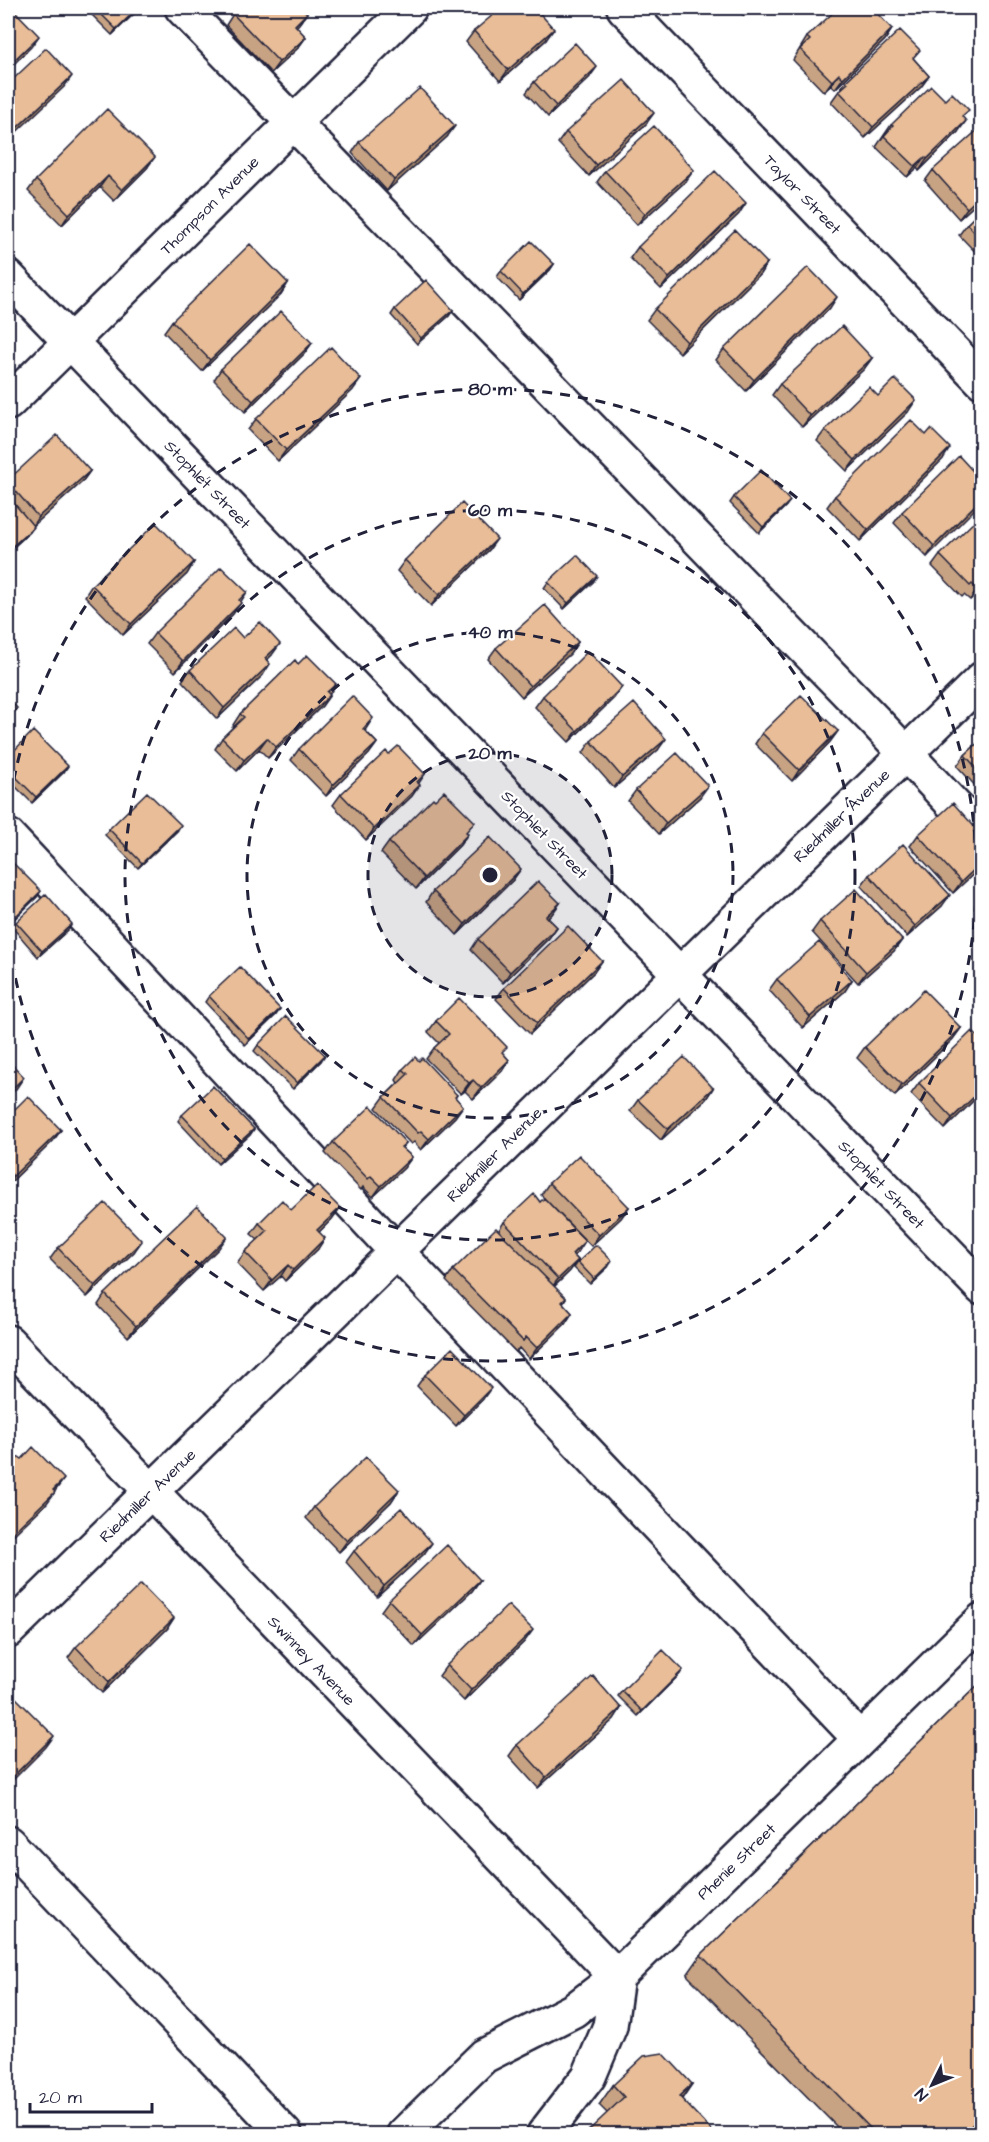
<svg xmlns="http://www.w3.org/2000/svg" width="989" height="2142" viewBox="0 0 989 2142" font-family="'Architects Daughter',sans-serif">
  <rect width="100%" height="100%" fill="#fff"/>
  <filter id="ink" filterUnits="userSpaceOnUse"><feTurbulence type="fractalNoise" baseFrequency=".0167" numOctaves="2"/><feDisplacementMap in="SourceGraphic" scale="12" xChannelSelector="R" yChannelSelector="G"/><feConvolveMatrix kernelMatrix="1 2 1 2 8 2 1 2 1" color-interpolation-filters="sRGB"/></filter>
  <g filter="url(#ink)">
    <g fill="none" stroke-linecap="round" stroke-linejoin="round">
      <defs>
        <path id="minor" d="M182 8 876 722 982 835
          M8 277 982 1288
          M8 403 410 8
          M8 836 396 1251 860 1739
          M8 1342 617 1977
          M8 1631 982 679
          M8 1843 285 2134
          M404 2134 484 2056 574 2010 617 1977 982 1620
          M544 2134 589 2076 610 2026 617 1977"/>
        <path id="major" d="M624 8 982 381"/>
      </defs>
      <use href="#minor" stroke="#22223b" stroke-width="38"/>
      <use href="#major" stroke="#22223b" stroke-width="38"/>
      <use href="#minor" stroke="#fff" stroke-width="33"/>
      <use href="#major" stroke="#fff" stroke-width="33"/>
    </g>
    <path fill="#c8a383" stroke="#22223b" stroke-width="1.5" d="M85 8H140L112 35Z
      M736 8H753L744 16Z
      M971 8H981V18Z
      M307 13 296 27 306 37 298 48 271 73 226 25 233 14Z
      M892 29 885 40 835 89 831 85 824 92 793 60 807 37Z
      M474 31 546 40 500 81 466 42Z
      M914 59 929 76 921 87 865 138 831 102 846 81Z
      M589 78 548 117 526 93 534 82Z
      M963 118 958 132 919 171 917 168 907 177 876 147 891 125Z
      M646 124 589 176 558 143 566 132Z
      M447 137 387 191 352 153 359 142Z
      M147 168 114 201 100 187 62 225 28 191 36 180Z
      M933 170 981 199 959 219 925 181Z
      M605 171 686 181 637 225 597 182Z
      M981 210V258L959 235 967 224Z
      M739 214 661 289 630 258 638 247Z
      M767 263 760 274 680 353 647 320 655 309Z
      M554 264 550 270 519 300 497 277 501 271Z
      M288 283 281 294 202 371 164 332 172 321Z
      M830 308 746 391 716 360 724 349Z
      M395 309 453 310 449 316 417 344 391 315Z
      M312 343 304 354 245 412 214 380 221 369Z
      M872 358 864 369 802 427 772 395 780 384Z
      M353 390 278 461 248 430 256 419Z
      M878 396 908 412 847 471 817 441 825 430Z
      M943 459 860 541 827 507 835 496Z
      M90 471 82 482 33 526 30 532 8 552V480Z
      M981 480 927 557 894 523 902 512Z
      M734 497 786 506 759 533 730 503Z
      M489 550 431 606 397 571 405 560Z
      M940 555 981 589 970 600 964 595 962 597 932 566Z
      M194 562 187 574 123 635 85 596 92 585Z
      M548 582H593L564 609 544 588Z
      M247 592 233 614 175 672 147 644 155 633Z
      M243 638 272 655 267 660 263 675 217 719 182 681 190 670Z
      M578 642 570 654 522 697 488 659 496 648Z
      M298 664 336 684 322 706 268 758 259 749 237 771 215 749 222 738 234 726 233 725 240 714Z
      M543 696 614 698 569 742 535 707Z
      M365 730 377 743 369 754 326 796 291 760 299 749Z
      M838 731 830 742 792 781 755 744 762 733Z
      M981 740V792L957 766 965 755Z
      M591 741 658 750 614 788 583 753Z
      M389 754 425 774 419 783 412 796 366 840 333 805 341 794Z
      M8 757 64 772 32 803 8 779Z
      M636 790 700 797 659 834 628 801Z
      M109 829 177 831 138 868 105 835Z
      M467 833 460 845 416 889 381 853 389 842Z
      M918 835 981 867 953 893 910 846Z
      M8 864 37 897 10 923 8 921Z
      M869 875 942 906 907 937 861 886Z
      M513 880 457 935 426 902 433 891Z
      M560 903 552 914 548 918 557 927 549 938 503 983 471 950 478 939Z
      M820 921 902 940 894 951 858 983 812 932Z
      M16 922 68 930 38 957 12 927Z
      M602 961 594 972 530 1034 496 999 504 988Z
      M777 979 852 980 845 991 803 1028 769 990Z
      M209 996 280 1009 276 1015 245 1045 205 1002Z
      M436 1021 503 1053 509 1060 502 1071 473 1099 465 1091 461 1094 426 1059 434 1048 439 1043 428 1032Z
      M961 1028 953 1039 895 1096 857 1058 865 1047Z
      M258 1045 321 1061 293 1089 254 1051Z
      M403 1069 457 1095 455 1098 463 1106 455 1117 421 1150 414 1142 411 1144 376 1108 384 1097 398 1083 396 1080Z
      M919 1083 981 1093 945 1129 911 1094Z
      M713 1088 706 1099 661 1140 630 1111 638 1100Z
      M182 1115 254 1129 250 1135 218 1164 178 1121Z
      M8 1116 61 1130 53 1141 8 1185Z
      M333 1142 406 1143 402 1148 412 1157 404 1168 373 1197 363 1187 361 1190 325 1153Z
      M549 1183 629 1207 621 1218 591 1246 541 1195Z
      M540 1202 585 1241 578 1252 574 1256 578 1260 570 1271 554 1287 566 1298 563 1303 572 1313 565 1324 529 1359 519 1348 516 1352 446 1281 453 1270 499 1230 504 1222Z
      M340 1208 332 1219 319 1232 318 1249 285 1281 281 1276 264 1291 237 1263 245 1252 258 1240 251 1234 259 1223 291 1210Z
      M58 1248 134 1252 87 1297 50 1259Z
      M219 1248 128 1337 98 1305 105 1294Z
      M578 1262 608 1267 590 1284 574 1268Z
      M425 1375 483 1399 456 1426 417 1386Z
      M399 1490 391 1502 339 1552 306 1518 314 1507Z
      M354 1551 424 1554 377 1597 346 1562Z
      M480 1580 472 1591 414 1646 381 1611 389 1600Z
      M167 1629 102 1693 68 1658 76 1647Z
      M525 1641 464 1701 439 1676 447 1665Z
      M679 1675 638 1716 618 1696 622 1691Z
      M981 1682V2122L969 2134H844L687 1975 701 1955Z
      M621 1708 614 1719 538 1788 509 1756 517 1745Z
      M692 2084 682 2099 607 2113 599 2105 613 2085Z"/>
    <path fill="#a2846a" stroke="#22223b" stroke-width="1.5" d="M138 8H140L112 35 116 29Z
      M750 8H753L744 16Z
      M307 13 299 24 287 36 295 25Z
      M554 29 546 40 500 81 508 70Z
      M892 29 885 40 835 89 843 78Z
      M39 36 31 47 8 70V66Z
      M306 37 298 48 271 73 279 62Z
      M597 67 589 78 548 117 556 106Z
      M839 74 831 85 824 92 832 81Z
      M72 76 64 87 8 140V136Z
      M929 76 921 87 865 138 873 127Z
      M654 113 646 124 589 176 596 165Z
      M966 121 958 132 919 171 927 159Z
      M455 126 447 137 387 191 394 180Z
      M155 157 147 168 114 201 122 190Z
      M925 157 917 168 907 177 915 166Z
      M694 170 686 181 637 225 645 214Z
      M108 176 100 187 62 225 69 214Z
      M981 195V199L959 219 967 208Z
      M746 203 739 214 661 289 669 278Z
      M767 263 760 274 680 353 687 342Z
      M554 264 550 270 519 300 523 294Z
      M288 283 281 294 202 371 210 360Z
      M837 297 830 308 746 391 754 380Z
      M453 310 449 316 417 344 421 338Z
      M312 343 304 354 245 412 253 401Z
      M872 358 864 369 802 427 810 416Z
      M361 379 353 390 278 461 286 450Z
      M916 400 908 412 847 471 855 460Z
      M950 448 943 459 860 541 868 530Z
      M90 471 82 482 31 528 38 517Z
      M981 499V503L927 557 934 546Z
      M790 501 786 506 759 533 763 527Z
      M34 527 30 532 8 552V550Z
      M497 539 489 550 431 606 439 595Z
      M194 562 187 574 123 635 131 624Z
      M597 576 593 582 564 609 568 603Z
      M981 585V589L970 600 978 589Z
      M241 603 233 614 175 672 183 661Z
      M578 642 570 654 522 697 530 686Z
      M280 644 272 655 257 669 265 658Z
      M270 664 263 675 217 719 224 708Z
      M622 687 614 698 569 742 577 731Z
      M330 695 322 706 268 758 276 747Z
      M17 708 9 719 8 721V718Z
      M373 718 366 729 355 740 363 729Z
      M838 731 830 742 792 781 799 770Z
      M267 738 259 749 237 771 244 760Z
      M666 739 658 750 614 788 622 777Z
      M377 743 369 754 326 796 333 785Z
      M68 766 64 772 32 803 36 797Z
      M420 785 412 796 366 840 374 829Z
      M708 786 700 797 659 834 666 823Z
      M181 825 177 831 138 868 142 863Z
      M468 834 460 845 416 889 424 878Z
      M981 863V867L953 893 961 882Z
      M521 869 513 880 457 935 465 924Z
      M41 891 37 897 10 923 14 918Z
      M950 895 942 906 907 937 915 926Z
      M560 903 552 914 538 928 546 916Z
      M72 924 68 930 38 957 42 951Z
      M557 927 549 938 503 983 510 972Z
      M902 940 894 951 858 983 866 972Z
      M602 961 594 972 530 1034 537 1023Z
      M852 980 845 991 803 1028 810 1017Z
      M280 1009 276 1015 245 1045 249 1039Z
      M961 1028 953 1039 895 1096 902 1085Z
      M325 1055 321 1061 293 1089 297 1083Z
      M509 1060 502 1071 473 1099 481 1088Z
      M24 1077 16 1089 8 1097V1093Z
      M473 1080 465 1091 461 1094 469 1083Z
      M713 1088 706 1099 661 1140 668 1129Z
      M981 1090V1093L945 1129 952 1118Z
      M463 1106 455 1117 421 1150 429 1139Z
      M254 1129 250 1135 218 1164 222 1158Z
      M61 1130 53 1141 8 1185 13 1176Z
      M412 1157 404 1168 373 1197 381 1186Z
      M629 1207 621 1218 591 1246 599 1235Z
      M340 1208 332 1219 310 1241 317 1230Z
      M227 1237 219 1248 128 1337 136 1326Z
      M325 1238 318 1249 285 1281 293 1270Z
      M142 1241 134 1252 87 1297 95 1286Z
      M585 1241 578 1252 564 1265 572 1254Z
      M578 1260 570 1271 550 1290 558 1279Z
      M612 1261 608 1267 590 1284 594 1279Z
      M288 1265 281 1276 264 1291 272 1280Z
      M572 1313 565 1324 529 1359 537 1348Z
      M491 1388 483 1399 456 1426 464 1415Z
      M64 1479 56 1490 47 1499 55 1492 47 1503 8 1540V1537Z
      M399 1490 391 1502 339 1552 347 1541Z
      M432 1543 424 1554 377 1597 384 1586Z
      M480 1580 472 1591 414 1646 422 1635Z
      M174 1618 167 1629 102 1693 109 1682Z
      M533 1630 525 1641 464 1701 471 1690Z
      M683 1670 679 1675 638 1716 642 1711Z
      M621 1708 614 1719 538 1788 546 1777Z
      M54 1736 46 1747 8 1785V1781Z
      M692 2084 678 2103 679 2096Z
      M981 2116V2122L969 2134H963Z"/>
    <path fill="#e8bd98" stroke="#22223b" stroke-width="1.5" d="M8 8H12L39 36 8 66Z
      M95 8H138L116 29Z
      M240 8H301L307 13 295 25 306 37 279 62 233 14Z
      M501 8H535L554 29 508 70 474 31Z
      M838 8H872L892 29 843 78 839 74 832 81 800 49 810 40 807 37Z
      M900 30 920 50 913 58 929 76 873 127 839 91 848 83 846 81Z
      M575 43 597 67 556 106 534 82Z
      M46 48 72 76 8 136V84Z
      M624 80 654 113 596 165 566 132Z
      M931 86 945 100 952 93 969 110 962 116 966 121 927 159 925 157 915 166 884 136 893 126 891 125Z
      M420 88 455 126 394 180 359 142Z
      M107 109 155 157 122 190 108 176 69 214 36 180Z
      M654 126 694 170 645 214 605 171Z
      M981 127V195L967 208 933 170Z
      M715 171 746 203 669 278 638 247Z
      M981 210V239L967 224Z
      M735 230 767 263 687 342 655 309Z
      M531 241 554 264 523 294 501 271Z
      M250 244 288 283 210 360 172 321Z
      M808 267 837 297 754 380 724 349Z
      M426 280 453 310 421 338 395 309Z
      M281 311 312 343 253 401 221 369Z
      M842 326 872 358 810 416 780 384Z
      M331 347 361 379 286 450 256 419Z
      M895 379 916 400 855 460 825 430 869 387 878 396Z
      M911 420 926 435 931 429 950 448 868 530 835 496Z
      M57 435 90 471 38 517 8 482V480Z
      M959 456 981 480V499L934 546 902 512Z
      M761 470 790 501 763 527 734 497Z
      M8 496 34 527 8 550Z
      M462 503 497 539 439 595 405 560Z
      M981 515V585L978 589 972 584 970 586 940 555Z
      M156 523 194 562 131 624 92 585Z
      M577 555 597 576 568 603 548 582Z
      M221 567 247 592 239 600 241 603 183 661 155 633Z
      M545 605 578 642 530 686 496 648Z
      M260 622 280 644 265 658 270 664 224 708 190 670 234 628 243 638Z
      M588 651 622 687 577 731 543 696Z
      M307 655 336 684 327 692 330 695 276 747 267 738 244 760 222 738 244 717 240 714 295 660 298 664Z
      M801 695 838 731 799 770 762 733Z
      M352 696 373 718 363 729 377 743 333 785 299 749Z
      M8 698 17 708 8 718Z
      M634 703 666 739 622 777 591 741Z
      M33 731 68 766 36 797 8 769V757Z
      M981 740V773L965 755Z
      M398 746 425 774 417 782 420 785 374 829 341 794 386 751 389 754Z
      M677 753 708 786 666 823 636 790Z
      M444 791 475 822 466 832 468 834 424 878 389 842 433 798 435 800Z
      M147 792 181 825 142 863 109 829Z
      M953 803 981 834V863L961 882 918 835Z
      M490 837 521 869 465 924 433 891Z
      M903 844 950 895 915 926 869 875Z
      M11 861 41 891 14 918 8 911V864Z
      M538 881 560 903 546 916 557 927 510 972 478 939Z
      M856 889 902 940 866 972 820 921Z
      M46 894 72 924 42 951 16 922Z
      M568 926 602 961 537 1023 504 988Z
      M819 942 852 980 810 1017 777 979Z
      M240 967 280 1009 249 1039 209 996Z
      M924 990 961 1028 902 1085 865 1047Z
      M459 998 507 1047 502 1052 509 1060 481 1088 473 1080 469 1083 434 1048 449 1034 436 1021Z
      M286 1016 325 1055 297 1083 258 1045Z
      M972 1031 981 1040V1090L952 1118 919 1083Z
      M415 1057 419 1061 422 1058 457 1095 455 1097 463 1106 429 1139 421 1131 418 1133 384 1097 408 1074 403 1069Z
      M684 1057 713 1088 668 1129 638 1100Z
      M8 1060 24 1077 8 1093Z
      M213 1086 254 1129 222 1158 182 1115Z
      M28 1096 61 1130 13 1176 8 1171V1116Z
      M371 1106 406 1143 401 1147 412 1157 381 1186 371 1176 368 1179 333 1142Z
      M579 1155 629 1207 599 1235 549 1183Z
      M317 1185 340 1208 317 1230 325 1238 293 1270 288 1265 272 1280 245 1252 267 1231 259 1223 282 1200 291 1210Z
      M534 1194 540 1202 544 1198 585 1241 572 1254 578 1260 558 1279 504 1222Z
      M105 1203 142 1241 95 1286 58 1248Z
      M197 1206 227 1237 136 1326 105 1294Z
      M496 1228 566 1298 562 1302 572 1313 537 1348 526 1337 523 1341 453 1270Z
      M596 1245 612 1261 594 1279 578 1262Z
      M452 1348 491 1388 464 1415 425 1375Z
      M8 1424 14 1431 8 1437Z
      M33 1447 64 1479 53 1490 55 1492 8 1537V1468L19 1457 22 1459Z
      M366 1457 399 1490 347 1541 314 1507Z
      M401 1508 432 1543 384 1586 354 1551Z
      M447 1545 480 1580 422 1635 389 1600Z
      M141 1584 174 1618 109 1682 76 1647Z
      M508 1605 533 1630 471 1690 447 1665Z
      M663 1650 683 1670 642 1711 622 1691Z
      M593 1676 621 1708 546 1777 517 1745Z
      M981 1682V2116L963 2134H876L701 1955Z
      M10 1692 54 1736 8 1781V1695Z
      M663 2053 692 2084 679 2096 715 2134H585L624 2097 613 2085 644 2056Z"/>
  </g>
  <circle cx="490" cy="875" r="122" fill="#22223b" fill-opacity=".12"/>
  <g fill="none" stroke="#22223b" stroke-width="3" stroke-dasharray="10 8">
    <circle cx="490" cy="875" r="122"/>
    <circle cx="490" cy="875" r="243"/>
    <circle cx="490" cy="875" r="365"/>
    <path d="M8 816A486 486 0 1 1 8 934"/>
  </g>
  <g text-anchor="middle" stroke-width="4.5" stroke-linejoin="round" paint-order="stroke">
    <g font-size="16" fill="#22223b" stroke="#fff">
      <text transform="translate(803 194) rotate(46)" y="6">Taylor Street</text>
      <text transform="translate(209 205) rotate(-45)" y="6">Thompson Avenue</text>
      <text transform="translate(208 484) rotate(46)" y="6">Stophlet Street</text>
      <text transform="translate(841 815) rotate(-44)" y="6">Riedmiller Avenue</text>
      <text transform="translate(545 834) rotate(46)" y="6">Stophlet Street</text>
      <text transform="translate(494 1154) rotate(-45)" y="6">Riedmiller Avenue</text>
      <text transform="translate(882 1184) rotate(46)" y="6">Stophlet Street</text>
      <text transform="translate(147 1495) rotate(-44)" y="6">Riedmiller Avenue</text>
      <text transform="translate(312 1660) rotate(46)" y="6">Swinney Avenue</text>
      <text transform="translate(736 1861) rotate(-44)" y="6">Phenie Street</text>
    </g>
  </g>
  <circle cx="490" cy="875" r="9" fill="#22223b" stroke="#fff" stroke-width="3"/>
  <g font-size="18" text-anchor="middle" font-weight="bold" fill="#22223b" stroke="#fff" stroke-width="4.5" stroke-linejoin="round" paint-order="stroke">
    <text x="490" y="395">80 m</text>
    <text x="490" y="516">60 m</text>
    <text x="490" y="638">40 m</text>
    <text x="490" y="759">20 m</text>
  </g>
  <rect width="989" height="2142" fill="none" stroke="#fff" stroke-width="30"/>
  <rect x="15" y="15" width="959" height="2112" fill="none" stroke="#22223b" stroke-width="2" filter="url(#ink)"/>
  <g transform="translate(932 2085) rotate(227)" stroke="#ffffff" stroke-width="4.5" paint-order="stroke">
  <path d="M0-4.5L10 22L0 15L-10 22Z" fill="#22223b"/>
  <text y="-9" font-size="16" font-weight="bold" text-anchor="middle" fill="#22223b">N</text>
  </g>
  <path d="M30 2103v9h122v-9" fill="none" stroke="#22223b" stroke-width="3"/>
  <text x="39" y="2103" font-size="18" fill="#22223b" stroke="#ffffff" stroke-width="4.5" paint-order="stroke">20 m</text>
</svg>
